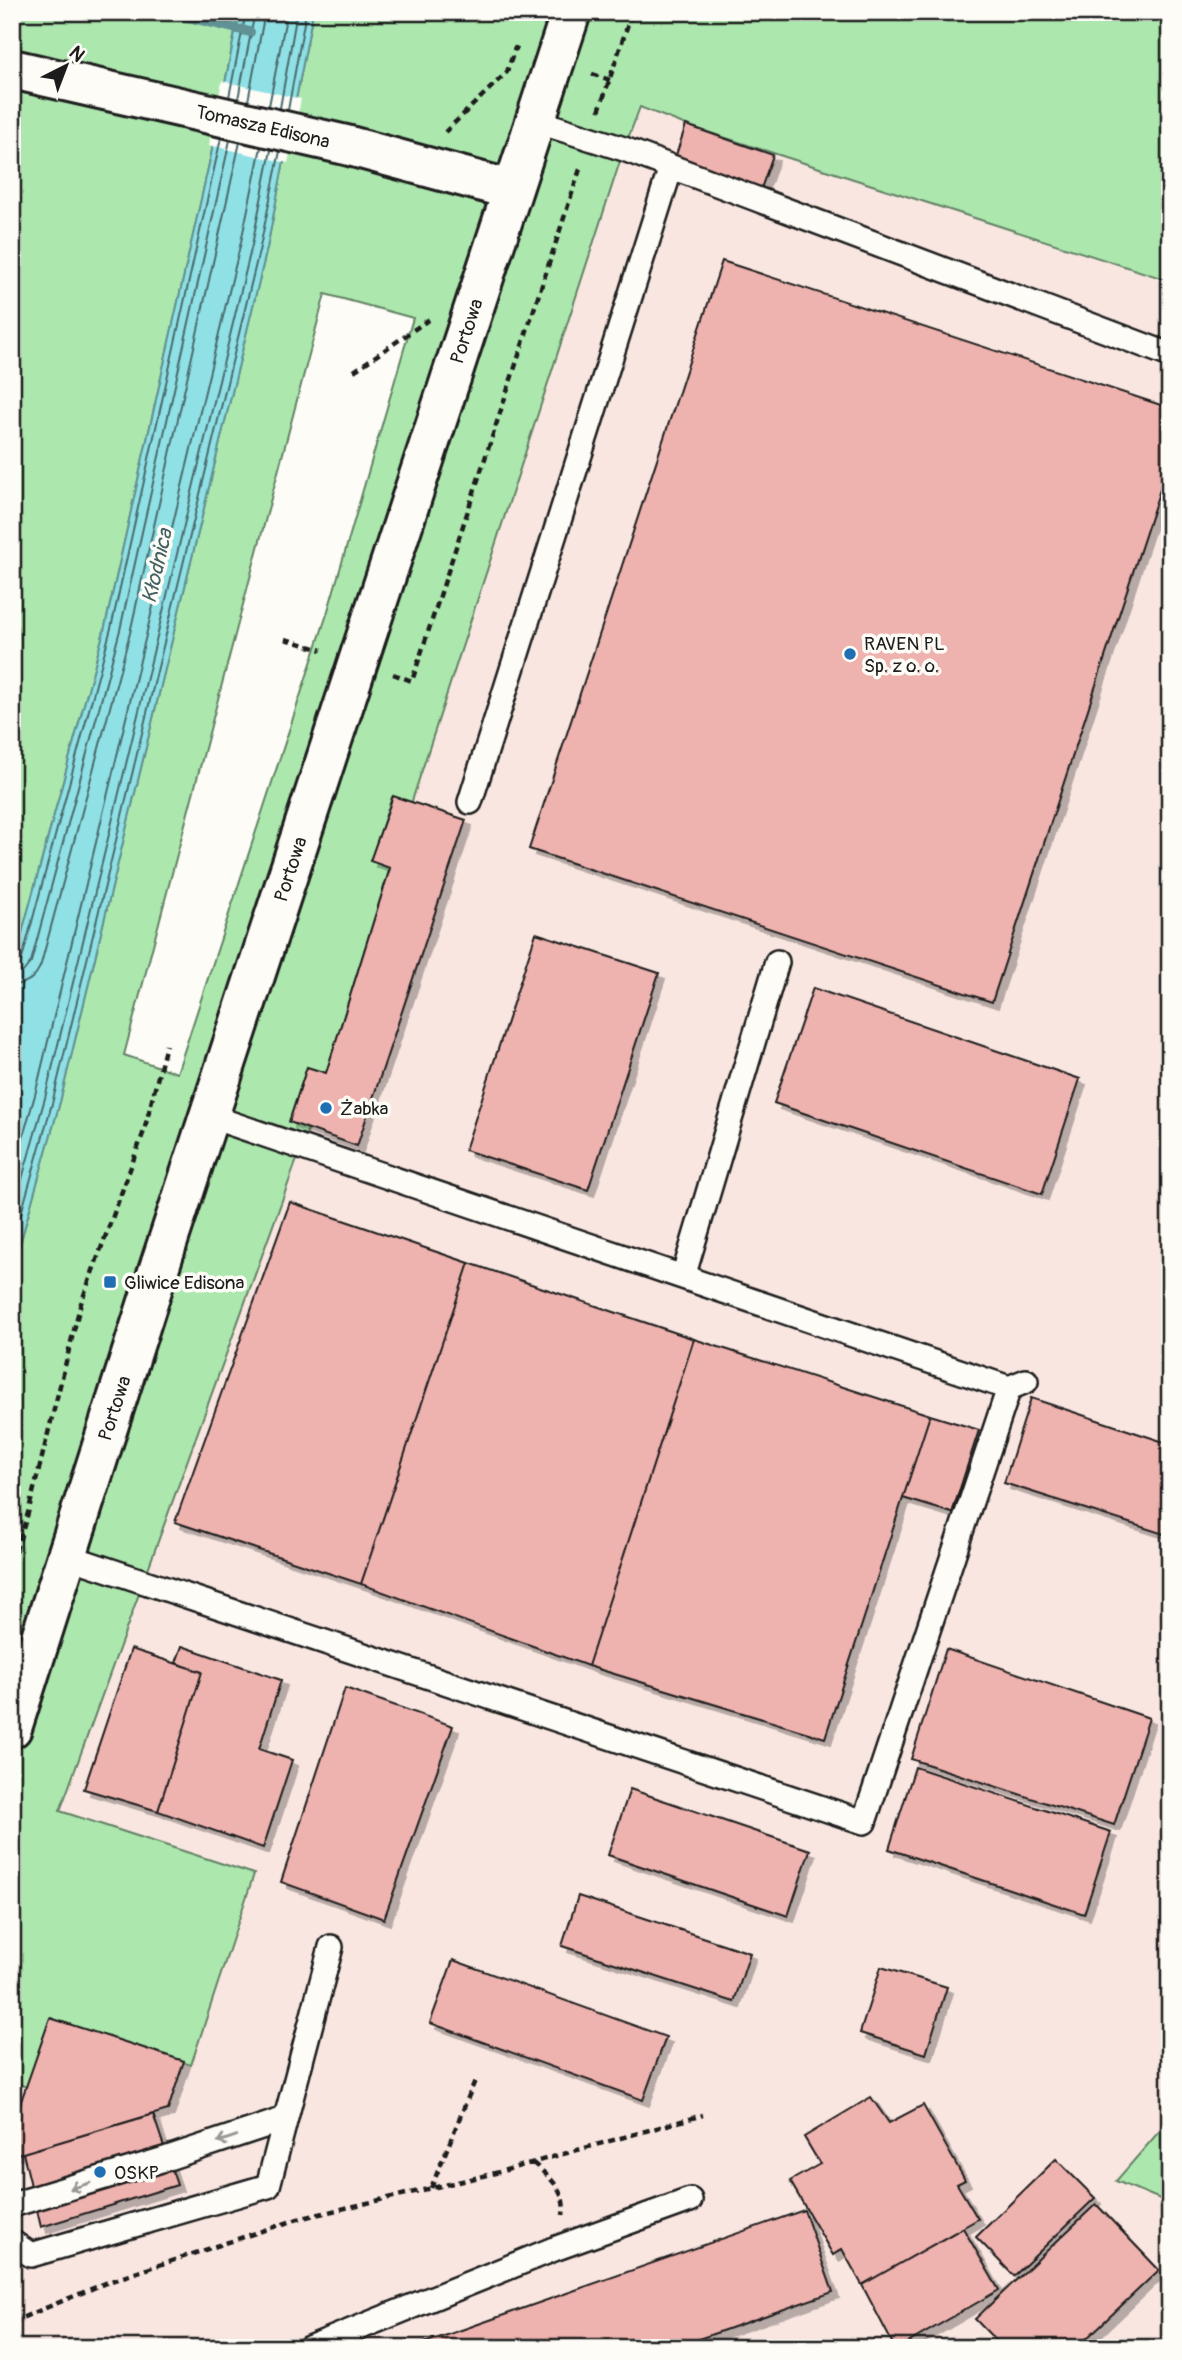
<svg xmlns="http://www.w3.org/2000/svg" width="1182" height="2360" viewBox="0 0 1182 2360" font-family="Pangolin,sans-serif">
  <defs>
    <filter id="shadow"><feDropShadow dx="6" dy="6" stdDeviation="0" flood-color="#0004"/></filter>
  </defs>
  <rect width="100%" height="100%" fill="#fdfcf7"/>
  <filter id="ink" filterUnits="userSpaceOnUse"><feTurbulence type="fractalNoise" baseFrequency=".0143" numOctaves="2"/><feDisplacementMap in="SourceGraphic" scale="14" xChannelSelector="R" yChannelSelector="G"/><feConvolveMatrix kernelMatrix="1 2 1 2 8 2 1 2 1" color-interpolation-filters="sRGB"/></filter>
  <g filter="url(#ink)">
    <path fill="#f9e6e1" d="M640 107 686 125 1170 281V2119L1116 2181 1170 2203V2313L1159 2348H12V1960L60 1812 308 1129 289 1122 307 1067 325 1073 370 861 393 796 411 803 624 149Z"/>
    <path fill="#ace8ae" stroke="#648265" stroke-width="2" fill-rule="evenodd" d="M12 12H239L211 155 105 627 12 970Z
      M313 12H1170V281L686 125 640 107 624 149 411 804 392 797 371 860 390 868 326 1073 307 1067 289 1122 308 1129 60 1811 254 1874 191 2065 50 2018 27 2087 12 2082V1272L60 1102 267 248ZM325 294 413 318 327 614 177 1073 124 1055Z
      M1170 2119V2203L1116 2181Z"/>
    <path fill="#8fe1e6" stroke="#619295" stroke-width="2" d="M239 12H313L267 248 60 1102 12 1272V970L105 627 211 155Z"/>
    <path fill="#fdfcf7" d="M222 81 301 99 288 163 209 145Z"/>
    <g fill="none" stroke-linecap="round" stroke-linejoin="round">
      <path stroke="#4a6b6d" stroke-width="2" d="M229 97 246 12
        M238 99 255 12
        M248 101 265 12
        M269 106 287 12
        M280 108 297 12
        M288 110 306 12
        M12 965 19 964 22 959 111 628 221 138
        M12 974 23 972 31 962 120 630 230 140
        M12 985C27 984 36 978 41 964L130 633 240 142
        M12 1175 35 1095 241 242 261 147
        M12 1214 45 1098 252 245 271 150
        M12 1246 53 1100 260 247 280 151"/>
      <path stroke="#619295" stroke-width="10" d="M167 12 250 32"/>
    </g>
    <path fill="#efb3af" stroke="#1c1c1c" stroke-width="2" filter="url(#shadow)" d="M686 125 773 155 759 194 673 164Z
      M722 261 1170 408V459L992 1002 529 849Z
      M393 796 466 820 357 1146 289 1122 307 1067 326 1073 390 868 370 861Z
      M536 933 659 973 588 1190 465 1150Z
      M813 988 1080 1079 1042 1194 774 1103Z
      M290 1202 469 1263 361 1584 175 1522Z
      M469 1263 694 1339 588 1666 361 1584Z
      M694 1339 930 1415 825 1738 588 1666Z
      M1031 1398 1170 1444V1536L1004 1483Z
      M930 1415 979 1430 952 1513 903 1498Z
      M182 1646 281 1680 259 1749 292 1760 263 1848 158 1811 202 1672 176 1663Z
      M131 1649 202 1672 158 1811 84 1789Z
      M946 1649 1149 1718 1114 1825 911 1759Z
      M345 1688 453 1726 384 1919 281 1882Z
      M915 1767 1111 1832 1084 1914 889 1849Z
      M630 1789 810 1850 788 1916 608 1855Z
      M578 1896 750 1953 734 2002 562 1946Z
      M453 1960 666 2037 643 2100 430 2023Z
      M881 1967 947 1987 926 2054 860 2033Z
      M50 2018 184 2061 168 2110 23 2153 12 2154V2127Z
      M871 2097 889 2123 923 2105 965 2180 957 2184 978 2219 862 2285 842 2249 833 2255 790 2181 820 2164 804 2137Z
      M153 2114 177 2185 41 2227 23 2153Z
      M1056 2159 1095 2198 1014 2276 976 2237Z
      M1096 2204 1159 2270 1086 2339 1095 2348H1003L975 2319Z
      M804 2210 833 2292 673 2348H410Z
      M963 2228 999 2290 899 2348H895L862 2285Z"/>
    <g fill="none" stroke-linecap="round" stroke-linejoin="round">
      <defs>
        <path id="service" d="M536 121 624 149 1170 355
          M470 802 671 167
          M209 1116 1009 1388 1026 1381
          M683 1277 777 962
          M67 1556 864 1822 1009 1388
          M12 2205 168 2158 285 2119
          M12 2242 31 2255 268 2186 331 1947
          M309 2348 554 2249 690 2200"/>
        <path id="tertiary" d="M12 69 346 145 512 190
          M12 1728 148 1302 571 12"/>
      </defs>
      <use href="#service" stroke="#1c1c1c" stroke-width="28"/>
      <use href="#tertiary" stroke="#1c1c1c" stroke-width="44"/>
      <path stroke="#1c1c1c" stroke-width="4.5" stroke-dasharray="7 5" stroke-linecap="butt" d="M592 74 610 80
        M599 111 632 12
        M445 132 507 72 515 48 520 50
        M354 371 431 318
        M285 639 322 650
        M393 674 412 681 581 166
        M12 1563 28 1513 80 1306 144 1131 166 1045
        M533 2163C550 2178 567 2190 563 2215
        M431 2188 476 2078
        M12 2322 108 2282 298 2219 488 2175 703 2115"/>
      <use href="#service" stroke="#fdfcf7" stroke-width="23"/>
      <use href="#tertiary" stroke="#fdfcf7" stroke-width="38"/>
    </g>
    <defs><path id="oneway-shaft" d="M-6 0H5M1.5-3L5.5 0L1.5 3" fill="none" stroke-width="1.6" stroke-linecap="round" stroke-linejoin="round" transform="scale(1.75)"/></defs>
    <g stroke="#989794">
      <use href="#oneway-shaft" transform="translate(227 2139) rotate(161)"/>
      <use href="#oneway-shaft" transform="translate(80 2186) rotate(163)"/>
    </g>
  </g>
  <g fill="#1f6fb2" stroke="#fdfcf7" stroke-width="2.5">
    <circle cx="850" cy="654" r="7"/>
    <circle cx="326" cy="1108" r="7"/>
    <rect x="103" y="1275" width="14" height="14" rx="3.5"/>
    <circle cx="100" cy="2172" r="7"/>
  </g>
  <g text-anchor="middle" stroke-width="7" stroke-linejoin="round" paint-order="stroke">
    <g font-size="19" fill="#1c1c1c" stroke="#fdfcf7">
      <text transform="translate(263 126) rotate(13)" y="7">Tomasza Edisona</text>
      <text transform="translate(466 331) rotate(-72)" y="7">Portowa</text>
      <text transform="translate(290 869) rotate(-72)" y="7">Portowa</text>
      <text transform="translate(114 1408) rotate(-72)" y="7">Portowa</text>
    </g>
    <g font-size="19" fill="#1c1c1c" stroke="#fdfcf7" text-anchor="start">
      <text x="864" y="650">RAVEN PL<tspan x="864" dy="22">Sp. z o. o.</tspan></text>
      <text x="340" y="1115">Żabka</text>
      <text x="124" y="1289">Gliwice Edisona</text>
      <text x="114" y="2179">OSKP</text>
    </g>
    <g font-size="21" font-style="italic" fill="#446163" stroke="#fdfcf7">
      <text transform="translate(157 566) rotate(-77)" y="7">Kłodnica</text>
    </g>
  </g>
  <rect width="1182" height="2360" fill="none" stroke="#fdfcf7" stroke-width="42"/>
  <rect x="21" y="21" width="1140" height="2318" fill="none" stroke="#1c1c1c" stroke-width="2.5" filter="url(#ink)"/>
  <g transform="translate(66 66) rotate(42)" stroke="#fdfcf7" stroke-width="5" paint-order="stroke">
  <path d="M0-5L12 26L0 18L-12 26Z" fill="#1c1c1c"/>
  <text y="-10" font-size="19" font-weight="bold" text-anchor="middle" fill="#1c1c1c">N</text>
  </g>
</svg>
